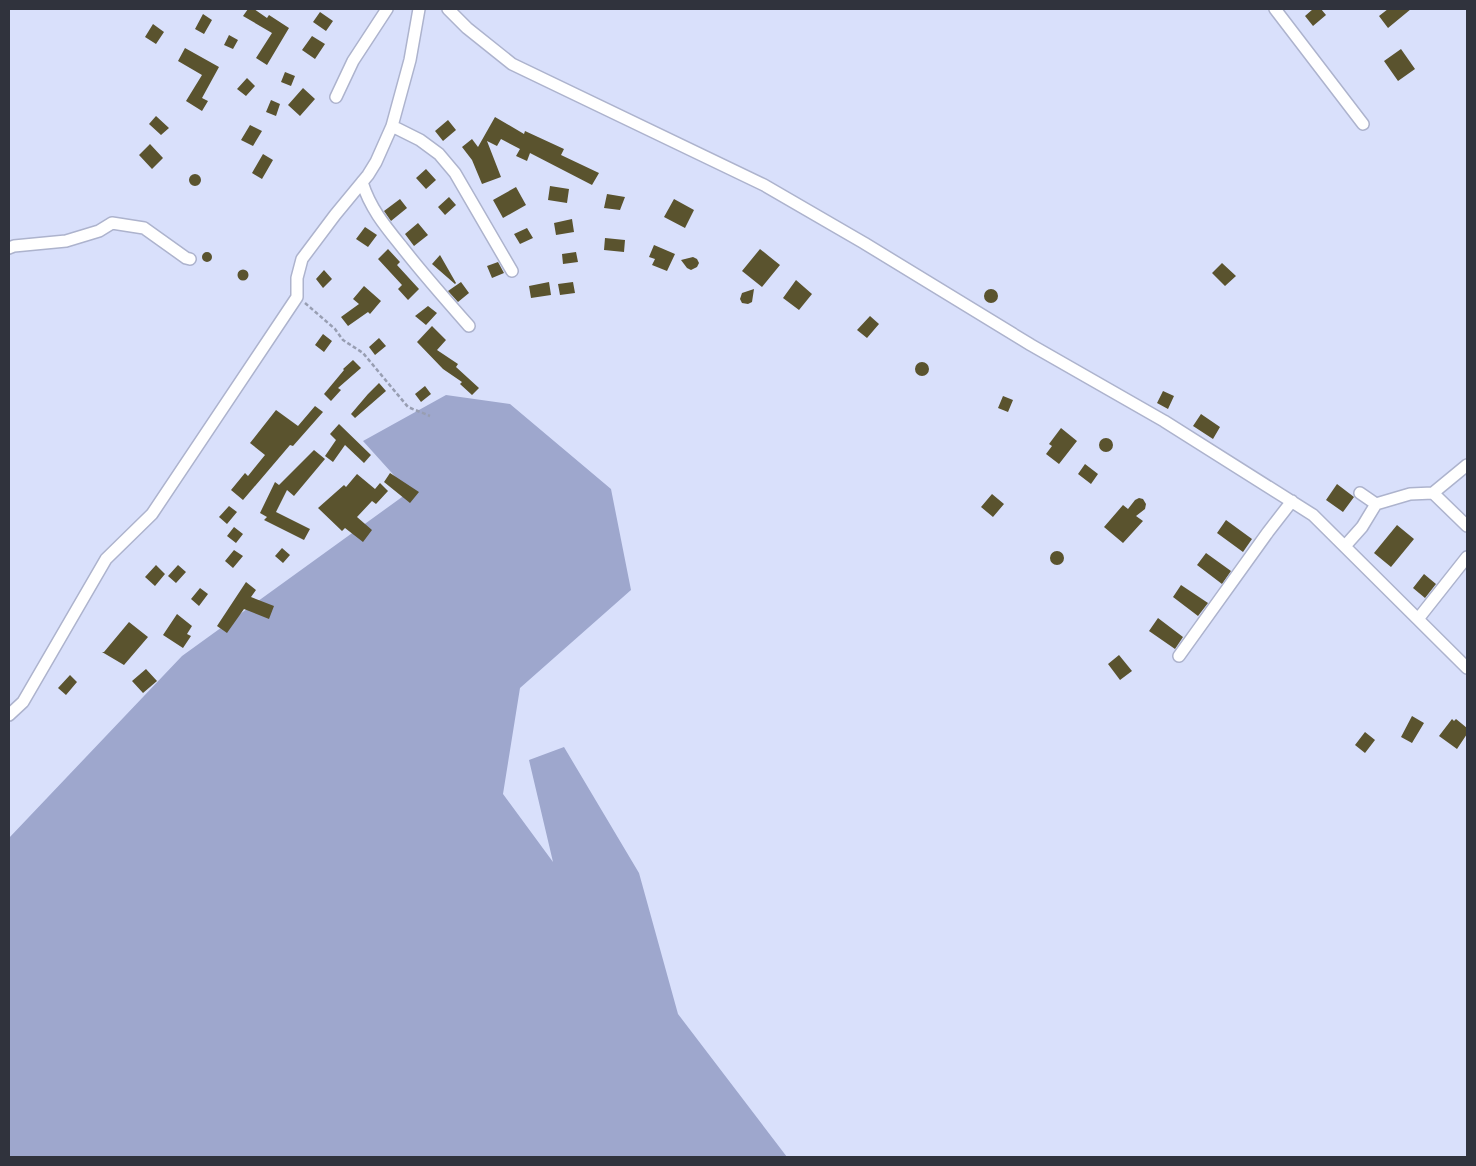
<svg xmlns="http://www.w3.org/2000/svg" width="1476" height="1166" viewBox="0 0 1476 1166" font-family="'Alegreya Sans',sans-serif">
  <rect width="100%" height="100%" fill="#d9e0fb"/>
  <path fill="#9ea7cd" d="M446 395 510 404 611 489 631 590 520 688 503 794 553 862 529 760 564 747 639 873 678 1014 787 1157H9V838L182 656 409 492 363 441Z"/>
  <path fill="#5a532e" d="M248 9H254L267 18 269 15 289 28 267 65 256 58 272 33 243 16Z
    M1313 9H1321L1326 15 1313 26 1305 16Z
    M1388 9H1411L1388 28 1379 16Z
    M320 12 333 21 326 31 313 22Z
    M203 14 212 20 204 34 195 29Z
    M153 24 164 32 156 44 145 37Z
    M229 35 238 40 233 49 224 45Z
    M312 36 325 44 315 59 302 50Z
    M185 48 219 67 202 98 208 101 202 111 186 101 202 75 178 61Z
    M1401 49 1415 69 1398 81 1384 61Z
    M285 72 295 76 291 86 281 82Z
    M247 78 255 86 246 96 237 89Z
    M303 88 315 99 300 116 288 105Z
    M271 100 280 104 276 116 266 112Z
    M156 116 169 128 161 135 149 124Z
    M495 117 524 134 525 131 564 149 561 155 599 173 592 185 530 153 527 161 516 156 520 149 501 139 497 146 487 141 501 177 482 184 472 160 462 147 472 139 478 147Z
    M448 120 456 130 443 141 435 131Z
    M250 125 262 131 253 146 241 140Z
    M150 144 163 158 152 169 139 155Z
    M263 154 273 160 262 179 252 173Z
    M426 169 436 180 426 189 416 178Z
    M189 180a6 6 0 1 1 12 0a6 6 0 1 1-12 0Z
    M550 186 569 189 567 203 548 200Z
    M516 187 526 205 503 218 493 200Z
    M607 194 625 197 620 210 604 208Z
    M449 197 456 205 445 215 438 207Z
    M400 199 407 208 391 221 384 211Z
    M674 199 694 210 685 228 664 217Z
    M572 219 574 232 556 235 554 223Z
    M418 223 428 235 414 246 405 234Z
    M365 227 377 235 368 247 356 239Z
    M527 228 533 238 520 244 514 234Z
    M605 238 625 240 624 252 604 250Z
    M654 245 675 254 667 271 652 265 655 259 649 257Z
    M388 249 400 262 397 265 419 289 408 300 398 289 402 285 378 259Z
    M760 249 780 265 762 287 742 271Z
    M202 257a5 5 0 1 1 10 0a5 5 0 1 1-10 0Z
    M576 252 578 262 563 264 562 254Z
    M440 255 456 283 455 284 432 264Z
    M693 257 697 259 699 263 697 267 691 270 687 268 681 260Z
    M498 262 504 273 492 278 487 266Z
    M1222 263 1236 276 1225 286 1212 273Z
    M237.5 275a5.5 5.5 0 1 1 11 0a5.5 5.5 0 1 1-11 0Z
    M324 270 332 279 323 288 316 279Z
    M796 280 812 294 799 310 783 298Z
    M461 282 469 293 458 302 448 291Z
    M549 282 551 295 531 298 529 286Z
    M573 282 575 293 560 295 558 284Z
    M364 286 381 301 370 314 368 312 348 326 341 317 359 304 353 299Z
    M754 289 752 302 748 304 742 303 740 299 742 293Z
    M984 296a7 7 0 1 1 14 0a7 7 0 1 1-14 0Z
    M428 306 437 313 426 325 415 316Z
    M870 316 879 324 867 338 857 330Z
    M432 326 446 340 437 350 458 364 456 367 479 388 472 395 460 384 462 382 443 369 417 342Z
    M323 334 332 341 324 352 315 345Z
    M379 338 386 346 375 355 369 347Z
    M353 360 361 368 338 388 341 390 331 401 324 394 344 370 343 369Z
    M915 369a7 7 0 1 1 14 0a7 7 0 1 1-14 0Z
    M379 383 386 391 355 418 351 414 368 394Z
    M425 386 431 394 421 402 415 394Z
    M1163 391 1174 396 1168 409 1157 403Z
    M1003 396 1013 400 1008 412 998 408Z
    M315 406 323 412 293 446 290 445 243 500 231 490 245 473 248 476 265 455 250 443 276 410 298 426Z
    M1201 414 1220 427 1213 439 1193 426Z
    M339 424 371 455 364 463 345 445 333 462 325 456 336 440 330 434Z
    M1061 428 1077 441 1059 464 1046 454 1052 446 1049 444Z
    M1099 445a7 7 0 1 1 14 0a7 7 0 1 1-14 0Z
    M314 450 325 459 294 496 287 490 276 512 310 529 304 540 264 520 267 517 260 513 275 482 279 485Z
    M1085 464 1098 474 1091 484 1078 474Z
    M390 473 419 492 410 503 384 482Z
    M357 474 375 489 380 483 388 491 376 504 372 501 357 517 372 530 363 542 345 528 342 531 318 508 344 485 346 487Z
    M1337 484 1354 497 1343 512 1326 500Z
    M992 494 1004 504 993 517 981 507Z
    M1139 498 1143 499 1146 504 1145 509 1136 516 1143 521 1123 543 1104 527 1123 505 1128 509 1135 500Z
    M229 506 237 512 227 524 219 517Z
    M1226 520 1252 539 1243 552 1217 533Z
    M1397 525 1414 539 1391 567 1374 553Z
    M234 527 243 534 236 543 227 536Z
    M282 548 290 555 283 563 275 556Z
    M234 550 243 556 233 568 225 561Z
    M1050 558a7 7 0 1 1 14 0a7 7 0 1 1-14 0Z
    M1206 553 1231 571 1222 584 1197 565Z
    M156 565 165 574 155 586 145 577Z
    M178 565 186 572 176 583 168 576Z
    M1424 574 1436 584 1425 598 1413 588Z
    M246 582 256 590 251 597 274 606 269 619 244 609 227 633 217 626Z
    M1181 585 1208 603 1198 616 1173 597Z
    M200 588 208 594 199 606 191 599Z
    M177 614 192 626 187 634 191 636 183 648 163 635Z
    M1158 618 1183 637 1175 649 1149 631Z
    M129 622 148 637 124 665 102 652H104Z
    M1119 655 1132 671 1120 680 1108 664Z
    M146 669 157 681 143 693 132 681Z
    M70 675 77 682 66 695 58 688Z
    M1412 716 1424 723 1412 743 1401 737Z
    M1452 719 1454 721 1456 719 1467 728V734L1457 749 1439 736Z
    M1365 732 1375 740 1365 753 1355 745Z"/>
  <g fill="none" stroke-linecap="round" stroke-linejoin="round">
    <defs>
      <path id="minor" d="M448 9 467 28 512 64 764 185 864 243 1031 345 1164 421 1313 515 1467 668
        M1275 9 1363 124
        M336 97 353 61 387 9
        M392 126 420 140 439 154 455 173 512 271
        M362 182C370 208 385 226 402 247 423 274 446 300 469 326
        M9 248 14 246 66 241 99 231 112 223 144 228 186 258 190 259
        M1433 493 1467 465
        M1376 504 1410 494 1433 493 1467 526
        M1345 546 1362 527 1376 504 1360 493
        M1418 619 1467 557
        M1179 656 1268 532 1292 501
        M9 715 23 702 106 559 152 514 297 297V278L302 259 335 215 368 175 376 162 392 126 410 60 419 9"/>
    </defs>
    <use href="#minor" stroke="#adb3cd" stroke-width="14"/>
    <path stroke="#989eb2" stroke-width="2.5" stroke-dasharray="4 2.5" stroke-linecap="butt" d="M305 303 335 329 343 340 363 353 408 407 430 416"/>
    <use href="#minor" stroke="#fff" stroke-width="11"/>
  </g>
  <rect width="1476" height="1166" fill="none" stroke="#30333d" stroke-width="20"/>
</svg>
